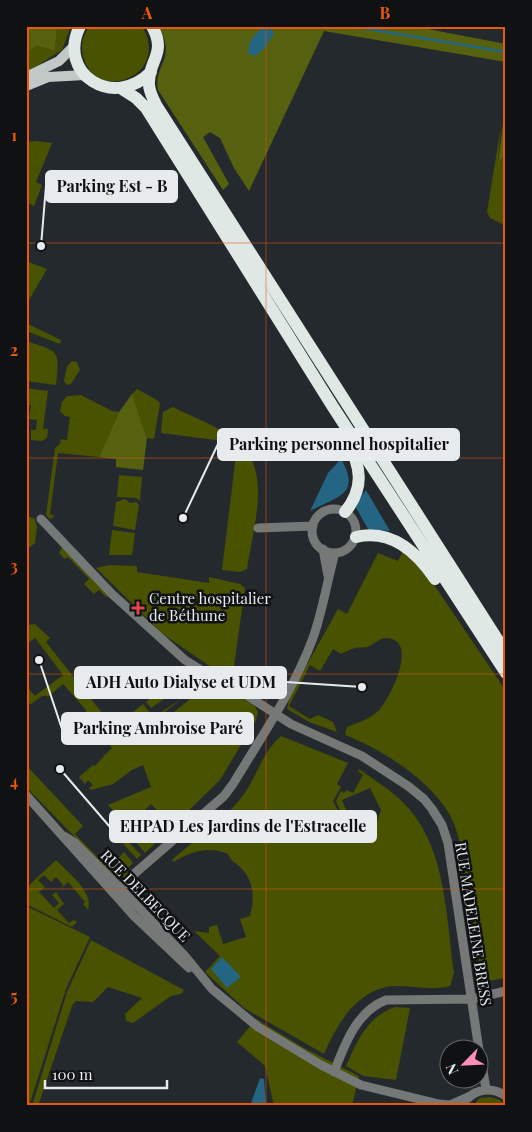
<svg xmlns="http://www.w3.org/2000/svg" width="532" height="1132" viewBox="0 0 532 1132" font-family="'Playfair Display',serif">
  <rect width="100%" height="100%" fill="#24292d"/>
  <path fill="#495200" d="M57 26H71L62 50 26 73V53L37 46 55 51Z
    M90 26H142C171 75 99 104 84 59 80 47 82 36 90 26Z
    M501 126 498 162 506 153V226L490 218 487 212Z
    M36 141 52 143 36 182 42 185 34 206 28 203 26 208V142Z
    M26 261 47 269 26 305Z
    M26 323 61 340 60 344 26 331Z
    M26 341C59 352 60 349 56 385L26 381Z
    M72 361 77 362 80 370 71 384 67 385 64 381 67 366Z
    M26 388 48 391 43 429H48L47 438 42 441 31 440V430H36L37 420 29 419 31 405H26Z
    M137 389 157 400 160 403 154 439 147 438 132 394Z
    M81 395 112 411 119 412 99 457 58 453 50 514 55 516 50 519 46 515 55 448 60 444 61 439 67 440 70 417 65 416 60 411 62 402 67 396Z
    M173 407C193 417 214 425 232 437 275 465 253 527 247 569L240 572 222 570 237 447 231 446V442L161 433 163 412Z
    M119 475 142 477 140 501 136 498 117 497Z
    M125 499 130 503 136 502 139 505 135 530 113 526 116 502Z
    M26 515 35 519 37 528 35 543 26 550Z
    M112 530 135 533 132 555H109Z
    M62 547 108 596 106 597 99 590 94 594 84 584 89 579 68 557 65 559 59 553Z
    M404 549 426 573 506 691V978L488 981 482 980C477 951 472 922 468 893 464 867 462 838 450 815 430 780 382 749 345 735L347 727C359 722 371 719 380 709 391 696 419 640 387 638 378 638 374 645 367 647 363 648 359 647 355 648 350 649 346 652 341 654L333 649 320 671 310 665 289 706 310 719 318 715 333 722 337 732 309 722 287 709 290 695 338 609 347 614 378 553 398 561Z
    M109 565 137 566V572L209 583V577L240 584 245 588 233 673 224 676 163 634 96 568Z
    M26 623 28 625 35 624 50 638 46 642 106 718 70 719 67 717 70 713 86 712V710L63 684 49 696H42L31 704 26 703V686L35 696 63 675 35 638 28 643 26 641Z
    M193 668 198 672C198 680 191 684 185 689L183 686 151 708 146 702 188 669Z
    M213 681 254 705 258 712 256 720 220 780 145 853 134 840 138 834 142 838 165 819 151 804 128 826 108 805 151 787 143 765 132 770 113 784 91 790 89 788 93 785 88 780 85 784 79 777 93 765 95 766 104 756 103 753 105 755 112 748 110 746 119 738 106 725H122V731L132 732V725L144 724 185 696 127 742 128 743 133 739 136 742Z
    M143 704 150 713 143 718H126Z
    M281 736 348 763 337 784 341 787 333 801 346 827 353 834 356 832 358 834 375 827 381 810 370 788 342 800 349 817 344 819 336 801 341 791 344 793 346 790 353 793 363 775 358 771 359 769C371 778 385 786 396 796 447 839 445 912 454 973L450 986C432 991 414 986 396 986 358 987 337 1024 324 1054L244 1008 205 972 220 956 194 931 209 933V927L217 925 223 944 246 937 240 919 250 916C255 897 254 880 239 866 234 862 230 860 228 854 210 846 191 851 174 862L172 860C193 841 229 816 244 794 257 776 263 751 281 736Z
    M26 765 83 826 75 834 104 864 111 866 124 852 133 863 127 869 129 873 123 879 113 876 26 787Z
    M112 825 141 855 137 859 110 829Z
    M56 860C68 873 94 891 88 910L83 904 85 902 68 882 62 888 63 885 56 877 51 882 44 875 38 880 45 887 39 892 54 908 59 903 52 895 56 892 64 904 57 910 69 923 74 920 77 922 72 927 26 904V888Z
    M26 906 90 937 66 989 29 1106H26Z
    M91 940 184 990 181 994 171 996 133 1023 126 1021 125 1014 142 998 108 987 93 1002 76 1001 72 1006 38 1106H32L67 992Z
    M395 1007 410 1008 396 1080 363 1076 346 1066C357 1041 368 1016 395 1007Z
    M256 1019 304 1048 359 1076 352 1106H274L265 1066 237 1042Z
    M490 1097 500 1100 505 1106H472L480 1098Z"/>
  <path fill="#566110" d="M26 26H57L55 51 37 46 26 53Z
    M159 26H412L506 44V62L324 31 249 191 234 168 220 138 210 132 203 137 229 184 223 190 158 90C153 63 177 63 159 26Z
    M506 102V153L498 163Z
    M132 394 147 438 143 470 116 467V459L99 457 119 412Z"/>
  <path fill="#246583" d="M261 29H271L274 33 265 48 255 56 248 53C248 43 254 35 261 29Z
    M341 459C362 495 336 497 310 511L328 473Z
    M366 490 390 531 368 529 355 506Z
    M222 957 241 977 227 988 211 969Z
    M260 1078 264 1079 266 1106H250Z"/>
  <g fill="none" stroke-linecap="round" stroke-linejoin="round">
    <path stroke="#246583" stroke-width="2.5" d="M350 26 506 52"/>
    <path stroke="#747876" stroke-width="9" d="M312 531a22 22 0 1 1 44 0a22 22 0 1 1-44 0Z
      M41 519 112 594 185 660 209 675 228 683 291 724 362 756 408 786 424 799 432 809 442 825 448 843 479 1050
      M258 528 313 526
      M323 549 328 576
      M26 795 134 916 189 968
      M64 836 74 842 120 888 185 956 212 989 258 1027 321 1065 361 1085 439 1104 450 1105 470 1096
      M115 894 134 874 224 796 233 784C262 736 293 691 313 638 323 610 327 581 335 553
      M480 1053 486 1089
      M334 1072C345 1044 356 1012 386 1000L472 999 506 991
      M467 1099C478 1088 493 1087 506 1096"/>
    <path stroke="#c1c8c5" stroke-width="10" d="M26 77 59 61 74 46
      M26 86 48 77 85 75"/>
    <path stroke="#dfe8e5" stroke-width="12" d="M80 26C56 74 114 110 151 72
      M152 26C167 53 149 60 149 82 148 90 153 98 156 105L506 653
      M122 89 136 98 146 108 333 407 506 673
      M345 512C365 488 361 466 347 441
      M356 537C391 529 416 551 435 579"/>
  </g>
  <path fill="none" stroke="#e8590c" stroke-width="1" stroke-opacity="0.55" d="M266 26V1106M26 243H506M26 458H506M26 674H506M26 889H506"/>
  <path fill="#e0444e" stroke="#0f1113" stroke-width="2" d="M135.5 600.5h5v5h5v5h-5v5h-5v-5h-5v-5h5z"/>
  <g text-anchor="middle" stroke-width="5" stroke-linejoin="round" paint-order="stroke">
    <g font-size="15" fill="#e8ebee" stroke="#0f1113" text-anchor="start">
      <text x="149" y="604">Centre hospitalier<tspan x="149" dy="17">de Béthune</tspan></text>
    </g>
    <g font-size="15" fill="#e8ebee" stroke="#0f1113">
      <text transform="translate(145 896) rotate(46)" y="5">RUE DELBECQUE</text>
      <text transform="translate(473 924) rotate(81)" y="5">RUE MADELEINE BRESS</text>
    </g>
  </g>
  <path fill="none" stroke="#e8ebee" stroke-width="2" d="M41 246L46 186M183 518L218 444M362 687L286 682M39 660L62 729M60 769L110 827"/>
  <g fill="#e8ebee" stroke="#0f1113" stroke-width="2">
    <circle cx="41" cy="246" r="5"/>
    <circle cx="183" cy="518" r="5"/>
    <circle cx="362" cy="687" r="5"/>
    <circle cx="39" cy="660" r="5"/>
    <circle cx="60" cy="769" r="5"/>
  </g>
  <g fill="#e8ebee" stroke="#e8ebee" stroke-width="2">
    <rect x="46" y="171" width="131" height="31" rx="5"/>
    <rect x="218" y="429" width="241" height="31" rx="5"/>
    <rect x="75" y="667" width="211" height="31" rx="5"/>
    <rect x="62" y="713" width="191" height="31" rx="5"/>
    <rect x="110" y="811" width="266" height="31" rx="5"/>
  </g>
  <g font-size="16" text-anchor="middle" font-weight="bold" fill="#111">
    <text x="112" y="192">Parking Est - B</text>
    <text x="339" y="450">Parking personnel hospitalier</text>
    <text x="181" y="688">ADH Auto Dialyse et UDM</text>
    <text x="158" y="734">Parking Ambroise Paré</text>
    <text x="243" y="832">EHPAD Les Jardins de l'Estracelle</text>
  </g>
  <rect width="532" height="1132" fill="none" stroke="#0f1113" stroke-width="55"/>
  <g transform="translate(464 1064) rotate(246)"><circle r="24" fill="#0f1113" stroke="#66686b"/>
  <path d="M0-4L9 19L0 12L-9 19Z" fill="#ff8ebb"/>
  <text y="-8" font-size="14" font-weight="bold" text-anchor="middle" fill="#e8ebee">N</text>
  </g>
  <path d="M45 1080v8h122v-8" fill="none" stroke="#e8ebee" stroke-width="2.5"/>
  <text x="52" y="1080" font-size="15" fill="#e8ebee" stroke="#0f1113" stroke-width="4" paint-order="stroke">100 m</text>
  <rect x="28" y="28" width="476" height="1076" fill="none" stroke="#e8590c" stroke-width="2"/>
  <g font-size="16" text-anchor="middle" font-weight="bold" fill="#e8590c">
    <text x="147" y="19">A</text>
    <text x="385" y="19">B</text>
    <text x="14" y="141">1</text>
    <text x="14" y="356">2</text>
    <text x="14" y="572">3</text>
    <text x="14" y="787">4</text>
    <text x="14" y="1002">5</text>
  </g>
</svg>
